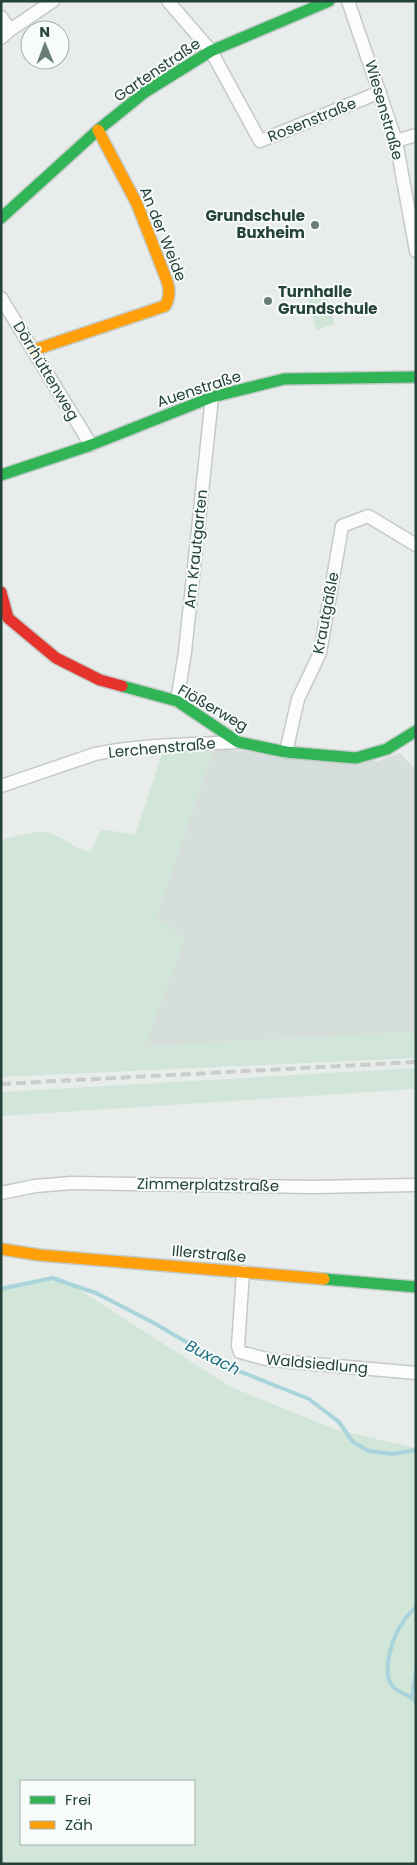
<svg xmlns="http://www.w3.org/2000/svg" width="417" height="1865" viewBox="0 0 417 1865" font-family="Poppins,sans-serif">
  <rect width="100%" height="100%" fill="#e8edeb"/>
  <path fill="#d6dedb" d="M214 749 378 761 400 753 416 770V1032L144 1046 184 940 156 916Z"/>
  <path fill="#d1e6d8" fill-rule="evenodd" d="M324 286 335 324 316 330 306 291Z
    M214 749 156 916 184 940 145 1046 416 1032V1058L1 1077V840C11 837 38 830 48 832 63 836 74 850 90 852L102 829 135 835 163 751Z
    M416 1068V1089L1 1116V1092Z
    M58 1276 229 1386 334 1429 416 1448V1864H1V1286ZM194 1781V1844H21V1781Z"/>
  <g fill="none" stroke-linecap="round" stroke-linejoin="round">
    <path stroke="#a9d4db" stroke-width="4" d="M1 1289 52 1278 96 1293 152 1322 231 1368 309 1399 339 1422 353 1442 369 1451 392 1454 416 1450
      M416 1607C411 1612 406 1617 403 1622 393 1636 382 1668 391 1684 397 1694 409 1693 416 1702
      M412 1697 416 1670"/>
    <defs>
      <path id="street" d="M168 1 211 51 260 141 380 92
        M348 1 396 141 416 251
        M1 17 10 30
        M1 38 10 30 53 1
        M396 141 416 135
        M1 298 91 445
        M177 701 185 652 212 397
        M286 752 298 699 320 653 342 526 368 516 416 545
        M1 786 95 754C142 744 190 745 238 742
        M1 1193 35 1186 72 1183 312 1187 416 1185
        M243 1272 238 1346 240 1352 270 1360 416 1373"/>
      <path id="fast" d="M1 218 98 130 145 92 211 51 329 1
        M1 475 91 445 212 397 284 379 416 377
        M122 686 177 701 238 742 286 752 356 758 387 749 416 731
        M324 1279 416 1287"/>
      <path id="slow" d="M34 350 165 306C170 298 170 290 167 281L137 204 98 130
        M1 1249 39 1255 324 1279"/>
      <path id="jam" d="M1 592 8 618 56 658 100 680 122 686"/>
    </defs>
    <use href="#street" stroke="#c5cac8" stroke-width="15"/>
    <use href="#fast" stroke="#c3cbc8" stroke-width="14"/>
    <use href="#slow" stroke="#c3cbc8" stroke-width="14"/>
    <use href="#jam" stroke="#c3cbc8" stroke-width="14"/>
    <use href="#street" stroke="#fcfcfc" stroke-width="12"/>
    <use href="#fast" stroke="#30b455" stroke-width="11"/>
    <use href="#slow" stroke="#ff9f0a" stroke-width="11"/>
    <use href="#jam" stroke="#e5322d" stroke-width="11"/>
    <path stroke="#c9cdcc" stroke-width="4" stroke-dasharray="10 5" stroke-linecap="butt" d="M1 1084 416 1062"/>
  </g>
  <g fill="#697e78" stroke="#f7fbf9" stroke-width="2">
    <circle cx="315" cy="225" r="5"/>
    <circle cx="268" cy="301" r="5"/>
  </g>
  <g text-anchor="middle" stroke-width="4" stroke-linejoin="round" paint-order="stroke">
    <g font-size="15" fill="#24423a" stroke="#f7fbf9">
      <text transform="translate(157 70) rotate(-34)" y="5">Gartenstraße</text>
      <text transform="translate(384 110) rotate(74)" y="5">Wiesenstraße</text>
      <text transform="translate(312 120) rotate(-22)" y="5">Rosenstraße</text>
      <text transform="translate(163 234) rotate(68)" y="5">An der Weide</text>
      <text transform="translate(46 371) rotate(59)" y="5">Dörrhüttenweg</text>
      <text transform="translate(199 389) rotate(-18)" y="5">Auenstraße</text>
      <text transform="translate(196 549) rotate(-84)" y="5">Am Krautgarten</text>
      <text transform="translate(326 613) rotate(-79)" y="5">Krautgäßle</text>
      <text transform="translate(213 708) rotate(30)" y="5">Flößerweg</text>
      <text transform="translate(162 748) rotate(-5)" y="5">Lerchenstraße</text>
      <text transform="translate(208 1185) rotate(1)" y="5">Zimmerplatzstraße</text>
      <text transform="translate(209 1254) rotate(5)" y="5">Illerstraße</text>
      <text transform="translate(317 1364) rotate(5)" y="5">Waldsiedlung</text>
    </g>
    <g font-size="15" font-weight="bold" fill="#24423a" stroke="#f7fbf9" text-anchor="end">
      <text x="305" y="221">Grundschule<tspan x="305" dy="17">Buxheim</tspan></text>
      <text x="278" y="297" text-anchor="start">Turnhalle<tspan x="278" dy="17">Grundschule</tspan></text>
    </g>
    <g font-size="16" font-style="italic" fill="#1c6f80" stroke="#f7fbf9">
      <text transform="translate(213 1357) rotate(27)" y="6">Buxach</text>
    </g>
  </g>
  <rect width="417" height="1865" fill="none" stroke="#24423a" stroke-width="5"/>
  <rect x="20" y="1780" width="175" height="65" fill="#f7fbf9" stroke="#a3b1ad"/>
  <rect x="30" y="1796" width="25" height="8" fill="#30b455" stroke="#a3b1ad"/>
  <text x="65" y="1805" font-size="15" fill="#24423a">Frei</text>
  <rect x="30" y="1821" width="25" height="8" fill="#ff9f0a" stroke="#a3b1ad"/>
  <text x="65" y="1830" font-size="15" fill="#24423a">Zäh</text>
  <g transform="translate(45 45) rotate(359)"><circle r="24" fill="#f7fbf9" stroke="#a3b1ad"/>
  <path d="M0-4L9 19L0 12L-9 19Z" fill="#697e78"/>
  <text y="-8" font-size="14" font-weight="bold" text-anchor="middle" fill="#24423a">N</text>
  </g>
</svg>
